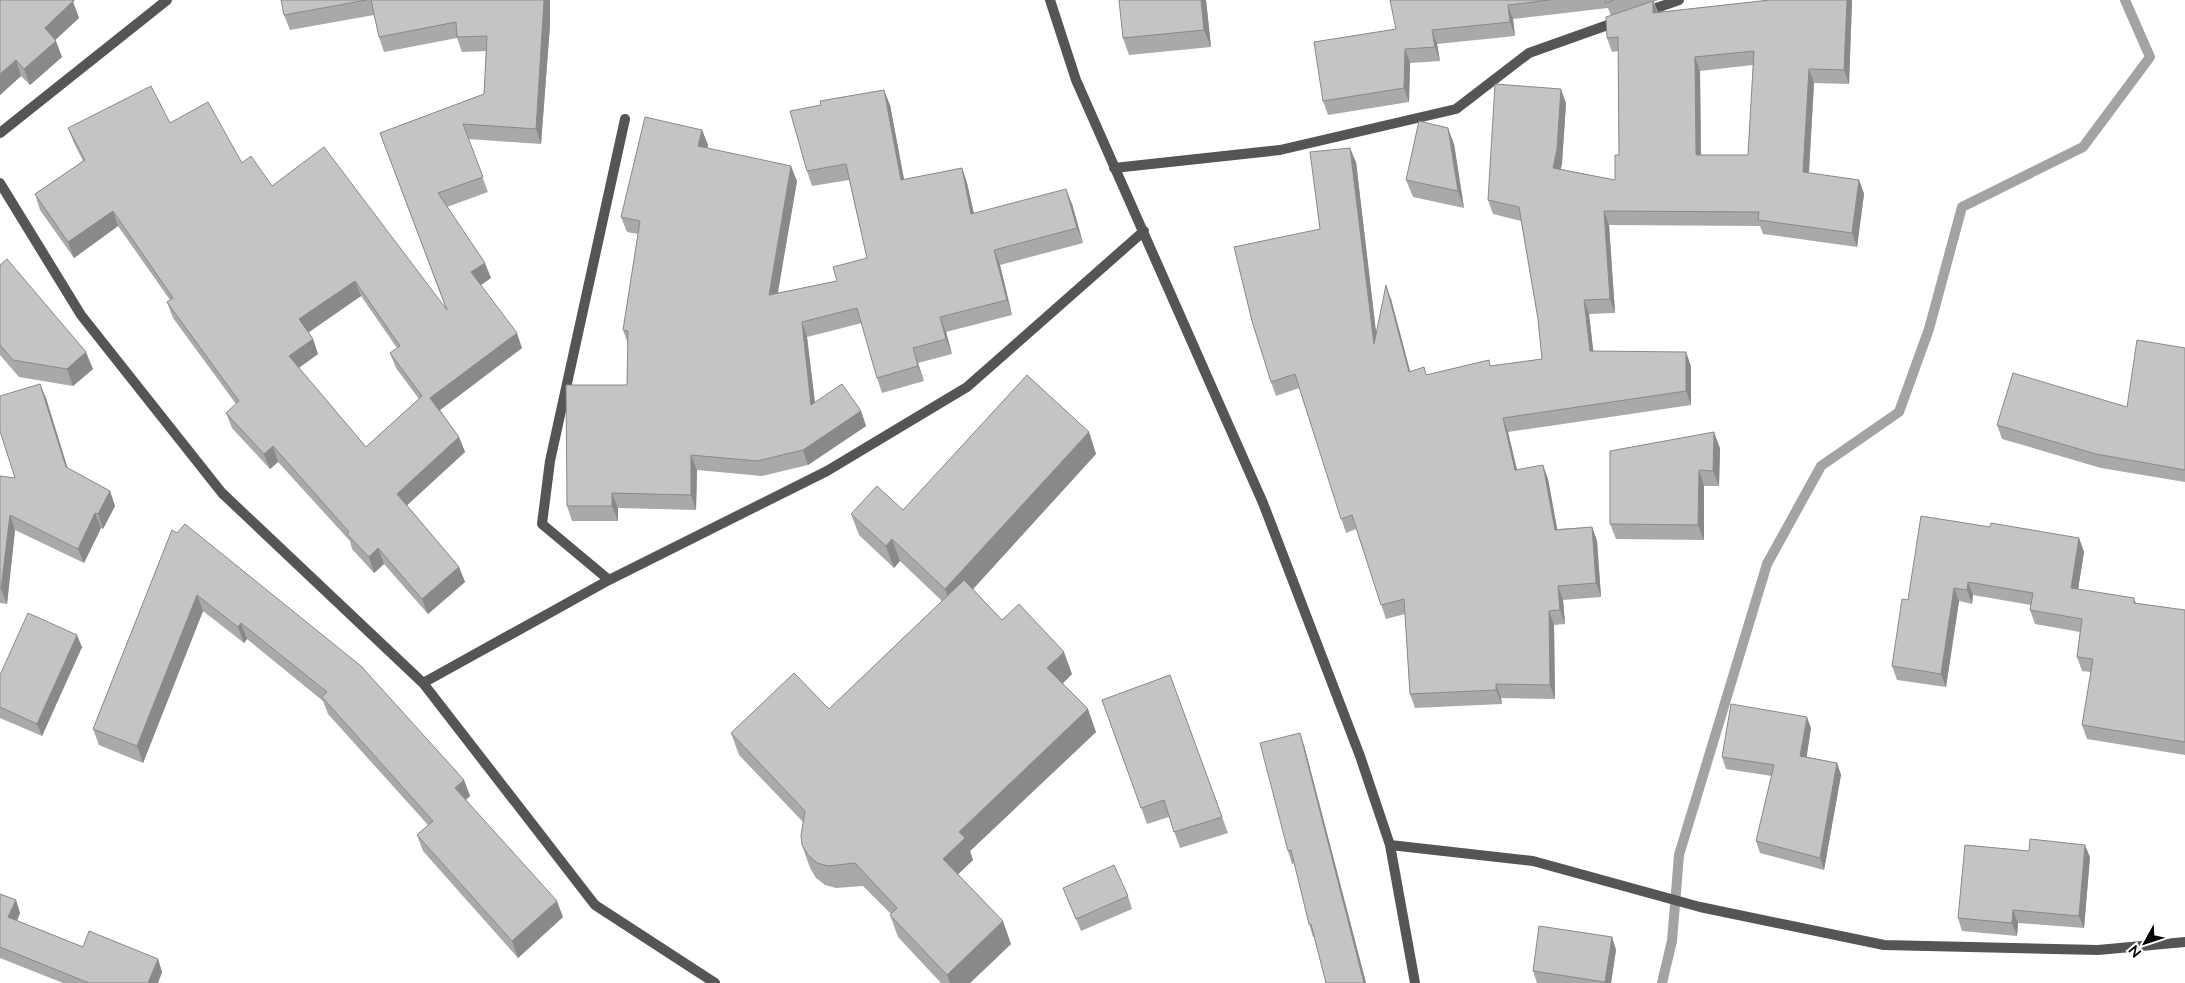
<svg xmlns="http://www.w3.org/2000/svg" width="2185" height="983" viewBox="0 0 2185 983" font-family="Lato,sans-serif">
  <rect width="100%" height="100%" fill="#fff"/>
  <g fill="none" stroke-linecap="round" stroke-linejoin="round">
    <path stroke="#a3a3a3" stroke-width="10" d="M1662 983 1672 941 1679 855 1767 564 1821 466 1899 412 1929 329 1962 207 2083 147 2150 57 2125 0"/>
    <path stroke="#555" stroke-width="10" d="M1050 0 1076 80 1263 503 1360 756 1390 845 1415 983
      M1645 12 1679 0
      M0 133 167 0
      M1114 168 1280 150 1456 109 1529 53 1619 21
      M0 183 81 315 222 493 423 683 595 905 715 983
      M609 580 542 524 550 461 625 119
      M423 683 609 580 827 471 967 387 1144 231
      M1390 845 1533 861 1700 907 1884 945 2098 950 2185 942"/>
  </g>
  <path fill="#a9a9a9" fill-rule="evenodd" d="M0 0 73 2 79 18 55 40 62 57 30 85 21 76 0 95Z
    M281 0H550V25L541 144 468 139 488 192 447 207 491 278 480 285 522 348 440 410 459 437 465 452 407 505 459 567 465 582 428 614 384 564 374 573 352 549 350 541 278 462 270 469 232 428 226 413 236 404 173 318 167 302 170 300 118 226 74 258 40 210 35 194 83 161 74 143 68 128 170 123 242 163 272 186 446 309 380 133 484 94 486 51 462 52 457 38 384 52 379 37 374 15 290 30 284 15ZM361 296 397 348 390 353 396 368 419 399 366 447 299 368 318 354 313 339 308 332Z
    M1206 0 1211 47 1129 55 1123 38Z
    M1390 0H1658L1654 2 1658 12 1770 0H1852L1849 84 1814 83 1809 173 1859 180 1864 194 1857 247 1763 234 1760 226 1609 225 1615 313 1589 314 1593 351 1691 366V405L1508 432 1517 469 1548 479 1557 529 1592 527 1597 541 1601 597 1563 600 1565 624 1554 625 1555 699 1501 698 1502 704 1415 708 1410 694 1405 614 1386 619 1356 529 1346 533 1299 388 1276 396 1271 382 1320 229 1356 162 1376 333 1391 299 1410 371 1427 375 1542 359 1538 319 1521 221 1493 214 1488 200 1566 103 1562 163 1561 169 1615 180 1619 155 1618 51 1612 52 1607 38 1611 16 1608 8 1513 19 1515 36 1437 44 1440 61 1410 63 1409 102 1328 115 1323 101 1396 29ZM1753 65 1748 155H1701L1700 71Z
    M890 105 904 180 962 168 967 183 974 213 1072 204 1083 243 1000 265 1012 315 946 332 952 354 918 363 924 381 882 393 877 378 862 323 807 337 815 403 861 411 866 426 808 465 762 476 697 470 696 510 618 508V521H572L567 506 627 385 628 344 623 330 638 234 627 232 621 217 702 130 708 145 707 148 797 181 777 293 837 281 867 258 849 180 812 186 807 171Z
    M1454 144 1464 208 1413 197 1406 180Z
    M0 265 93 369 73 386 19 377 0 355Z
    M2185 348V482L2101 468 2002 439 1997 425 2127 407Z
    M46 398 67 468 110 491 115 506 103 529 101 528 84 563 15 530 7 604 0 603V476L15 478Z
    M1089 432 1096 454 973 589 1002 620 1072 674 1063 683 1096 732 970 851 973 860 958 874 1011 944 970 983H941L898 937 890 915 891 914 863 886 836 888 825 885 816 878 810 868 802 845 803 822 739 755 731 733 829 709 942 601 900 561 894 568 859 535 851 514 903 510Z
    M1720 448 1719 486H1704V540L1616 539 1610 524Z
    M1990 527 2079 538 2084 552 2078 590 2134 598 2136 603 2185 610V755L2087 739 2082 725 2091 672 2082 671 2077 657 2080 632 2035 624 2030 610 2031 605 1973 595 1972 604 1959 601 1946 687 1897 680 1892 666 1908 600Z
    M172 530 464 780 470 796 466 800 563 917 518 958 423 851 417 835 428 825 328 714 323 701 247 639 244 643 203 611 143 763 99 745 93 729Z
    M82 647 42 736 0 718V675Z
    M1170 675 1228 833 1180 848 1169 817 1147 824 1102 700Z
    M1811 728 1806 757 1837 763 1841 775 1824 870 1760 853 1756 841 1772 776 1726 769 1722 757Z
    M1304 745 1366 983H1326L1314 937H1313L1309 924 1295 863 1292 864 1288 851Z
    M2090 857 2084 928 2018 923 2017 936 1962 931 1958 918Z
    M1063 888 1128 896 1132 909 1081 931Z
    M0 894 16 900 20 913 17 921 83 947 158 959 162 972 158 983H63L0 958Z
    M1612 937 1616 950 1611 983H1537L1533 971Z"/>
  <path fill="#898989" d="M66 0H75L73 2 79 18 51 44 45 28Z
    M544 0H550V25L541 144 536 129Z
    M1201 0H1206L1211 47 1204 30Z
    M1847 0H1852L1849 84 1844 70Z
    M1653 1 1658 15 1653 13Z
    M1508 5 1513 19 1515 36 1510 22Z
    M1432 30 1437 44 1440 61 1435 47Z
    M56 41 62 57 30 85 24 69Z
    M1405 49 1410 63 1409 102 1404 88Z
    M1695 57 1700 71 1701 168 1696 155Z
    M16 60 21 76 0 95V74Z
    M1809 69 1814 83 1808 186 1803 172Z
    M1561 89 1566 103 1562 163 1558 181 1553 168Z
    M884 90 890 105 907 195 901 180Z
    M1448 128 1454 144 1464 208 1458 191Z
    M702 130 708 145 704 161 698 146Z
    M1350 148 1356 162 1379 357 1374 344Z
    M791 166 797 181 775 310 769 295Z
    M962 168 967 183 977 229 971 214Z
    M1859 180 1864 194 1857 247 1852 233Z
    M1066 189 1072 204 1083 243 1077 228Z
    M113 211 118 226 74 258 68 242Z
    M1604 211 1609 225 1615 313 1610 299Z
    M994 250 1000 265 1012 315 1007 300Z
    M485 263 491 278 477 288 471 272Z
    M355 281 361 296 305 335 299 319Z
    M1386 285 1391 299 1414 386 1409 372Z
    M1584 300 1589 314 1595 365 1590 351Z
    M940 317 946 332 952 354 946 339Z
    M802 322 807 337 817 420 811 405Z
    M517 333 522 348 436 413 430 398Z
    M313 339 318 354 294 371 289 356Z
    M913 348 924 381 918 366Z
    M86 352 93 369 73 386 67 369Z
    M1686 352 1691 366V405L1686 391Z
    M40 384 46 398 72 482 66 467Z
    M861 411 866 426 808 465 803 450Z
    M1503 418 1508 432 1520 484 1515 470Z
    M1089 432 1096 454 953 611 945 589Z
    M1714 432 1720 448 1719 486 1713 471Z
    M459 437 465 452 403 509 397 494Z
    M273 446 278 462 270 469 264 454Z
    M691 455 697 470 696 510 691 495Z
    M1543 465 1548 479 1560 544 1555 530Z
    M1699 470 1704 486V540L1698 525Z
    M110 491 115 506 103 529 98 514Z
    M612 493 618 508V521L612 506Z
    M95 513 101 528 84 563 78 549Z
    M10 515 15 530 7 604 1 589Z
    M1592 527 1597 541 1601 597 1596 583Z
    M2079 538 2084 552 2076 602 2071 588Z
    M892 539 900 561 894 568 886 546Z
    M378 548 384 564 374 573 369 557Z
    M459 567 465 582 428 614 422 599Z
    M1968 582 1973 595 1972 604 1967 590Z
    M1558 586 1563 600 1565 624 1560 610Z
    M1954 588 1959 601 1946 687 1941 674Z
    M197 595 203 611 143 763 137 746Z
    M1549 611 1554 625 1555 699 1550 685Z
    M241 623 247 639 244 643 238 627Z
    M77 635 82 647 42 736 37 724Z
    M1064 652 1072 674 1056 690 1047 668Z
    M1496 684 1501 698 1502 704 1496 690Z
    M1088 709 1096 732 970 851 973 860 951 881 943 859 959 832Z
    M1807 717 1811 728 1805 768 1800 756Z
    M1300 733 1304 745 1366 983H1364Z
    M1837 763 1841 775 1824 870 1820 858Z
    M464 780 470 796 461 804 455 788Z
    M2085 845 2090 857 2084 928 2079 916Z
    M16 900 20 913 13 930 8 917Z
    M557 901 563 917 518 958 512 941Z
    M2013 910 2018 923 2017 936 2012 923Z
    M1003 921 1011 944 970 983H950L947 975Z
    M1612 937 1616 950 1611 983H1605Z
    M158 959 162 972 158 983H148Z"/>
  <path fill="#c4c4c4" stroke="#898989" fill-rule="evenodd" d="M0 0H72L73 1 45 28 56 41 24 69 16 60 0 74Z
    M281 0H367L284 15Z
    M371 0H544L536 129 463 124 483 177 438 193 485 263 471 272 517 333 430 398 459 437 397 494 459 567 422 599 378 548 369 557 347 534 349 532 273 446 264 454 226 413 239 401 167 302 173 298 113 211 68 242 35 194 85 160 68 128 151 86 170 123 208 102 242 163 251 156 272 186 324 147 447 310 380 133 484 94 487 36 457 37 456 22 379 37ZM355 281 400 346 390 353 422 396 366 447 289 356 313 339 299 319Z
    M1119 0H1201L1204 30 1123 38Z
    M1390 0H1550L1508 5 1510 22 1432 30 1435 47 1405 49 1404 88 1323 101 1314 42 1396 29Z
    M1606 0H1614L1606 3Z
    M1770 0H1847L1844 70 1809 69 1803 172 1859 180 1852 233 1758 220 1759 212 1604 211 1610 299 1584 300 1590 351 1686 352V391L1503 418 1515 470 1543 465 1555 530 1592 527 1596 583 1558 586 1560 610 1549 611 1550 685 1496 684V690L1410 694 1404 599 1381 605 1352 515 1341 519 1295 374 1271 382 1252 321 1234 247 1320 229 1310 152 1350 148 1374 344 1386 285 1409 372 1424 367 1426 375 1489 360 1490 366 1542 359 1538 319 1519 207 1488 200 1495 84 1561 89 1557 149 1553 168 1615 180V155H1619L1618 37 1607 38 1606 17 1653 1V13ZM1754 51 1748 155H1696L1695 57Z
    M884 90 901 180 962 168 971 214 1066 189 1077 228 994 250 1007 300 940 317 946 339 913 348 918 366 877 378 857 308 802 322 811 405 842 384 861 411 803 450 757 461 691 455V495L612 493V506H567L566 385H627L628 331 623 330 640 221 621 217 645 117 702 130 698 146 791 166 769 295 837 281 833 267 867 258 846 164 807 171 790 111 821 105 820 101Z
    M1419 121 1448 128 1458 191 1406 180Z
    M7 259 86 352 67 369 13 360 0 345V265Z
    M2137 340 2185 348V470L2096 454 1997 425 2013 373 2127 407Z
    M1027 375 1089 432 945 589 892 539 886 546 851 514 877 486 903 510Z
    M40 384 66 467 110 491 98 514 95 513 78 549 10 515 1 589H0V476L15 478 0 431V396Z
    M1714 432 1713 471 1699 470 1698 525 1610 524V451Z
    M1921 516 1990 527 1991 523 2079 538 2071 588 2134 598V603L2185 610V742L2082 725 2093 659 2077 657 2082 619 2030 610 2033 593 1968 582 1967 590 1954 588 1941 674 1892 666 1902 599 1908 600Z
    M185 524 361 666 464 780 455 788 557 901 512 941 417 835 433 821 322 697 327 692 241 623 238 627 197 595 137 746 93 729 172 530 177 533Z
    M964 580 1002 620 1019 604 1064 652 1047 668 1088 709 959 832 965 838 943 859 1003 921 947 975 890 915 897 908 855 863 828 866 817 863 808 855 802 845 801 835 805 811 731 733 794 673 829 709Z
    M28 613 77 635 37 724 0 707V675Z
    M1170 675 1222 817 1174 832 1164 800 1141 808 1102 700Z
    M1731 704 1807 717 1800 756 1837 763 1820 858 1756 841 1774 765 1722 757Z
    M1300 733 1364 983H1326L1311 924H1309L1291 850 1288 851 1260 743Z
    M2030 839 2085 845 2079 916 2013 910 2012 923 1958 918 1965 845 2029 851Z
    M1114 865 1128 896 1076 919 1063 888Z
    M0 894 16 900 8 917 83 947 89 931 158 959 148 983H89L0 947Z
    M1539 926 1612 937 1605 982 1533 971Z"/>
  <g transform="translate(2145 943) rotate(230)" stroke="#ffffff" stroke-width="4" paint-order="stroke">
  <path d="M0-4L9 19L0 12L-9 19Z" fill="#000000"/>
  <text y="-8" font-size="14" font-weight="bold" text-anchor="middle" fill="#000000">N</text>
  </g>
</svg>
